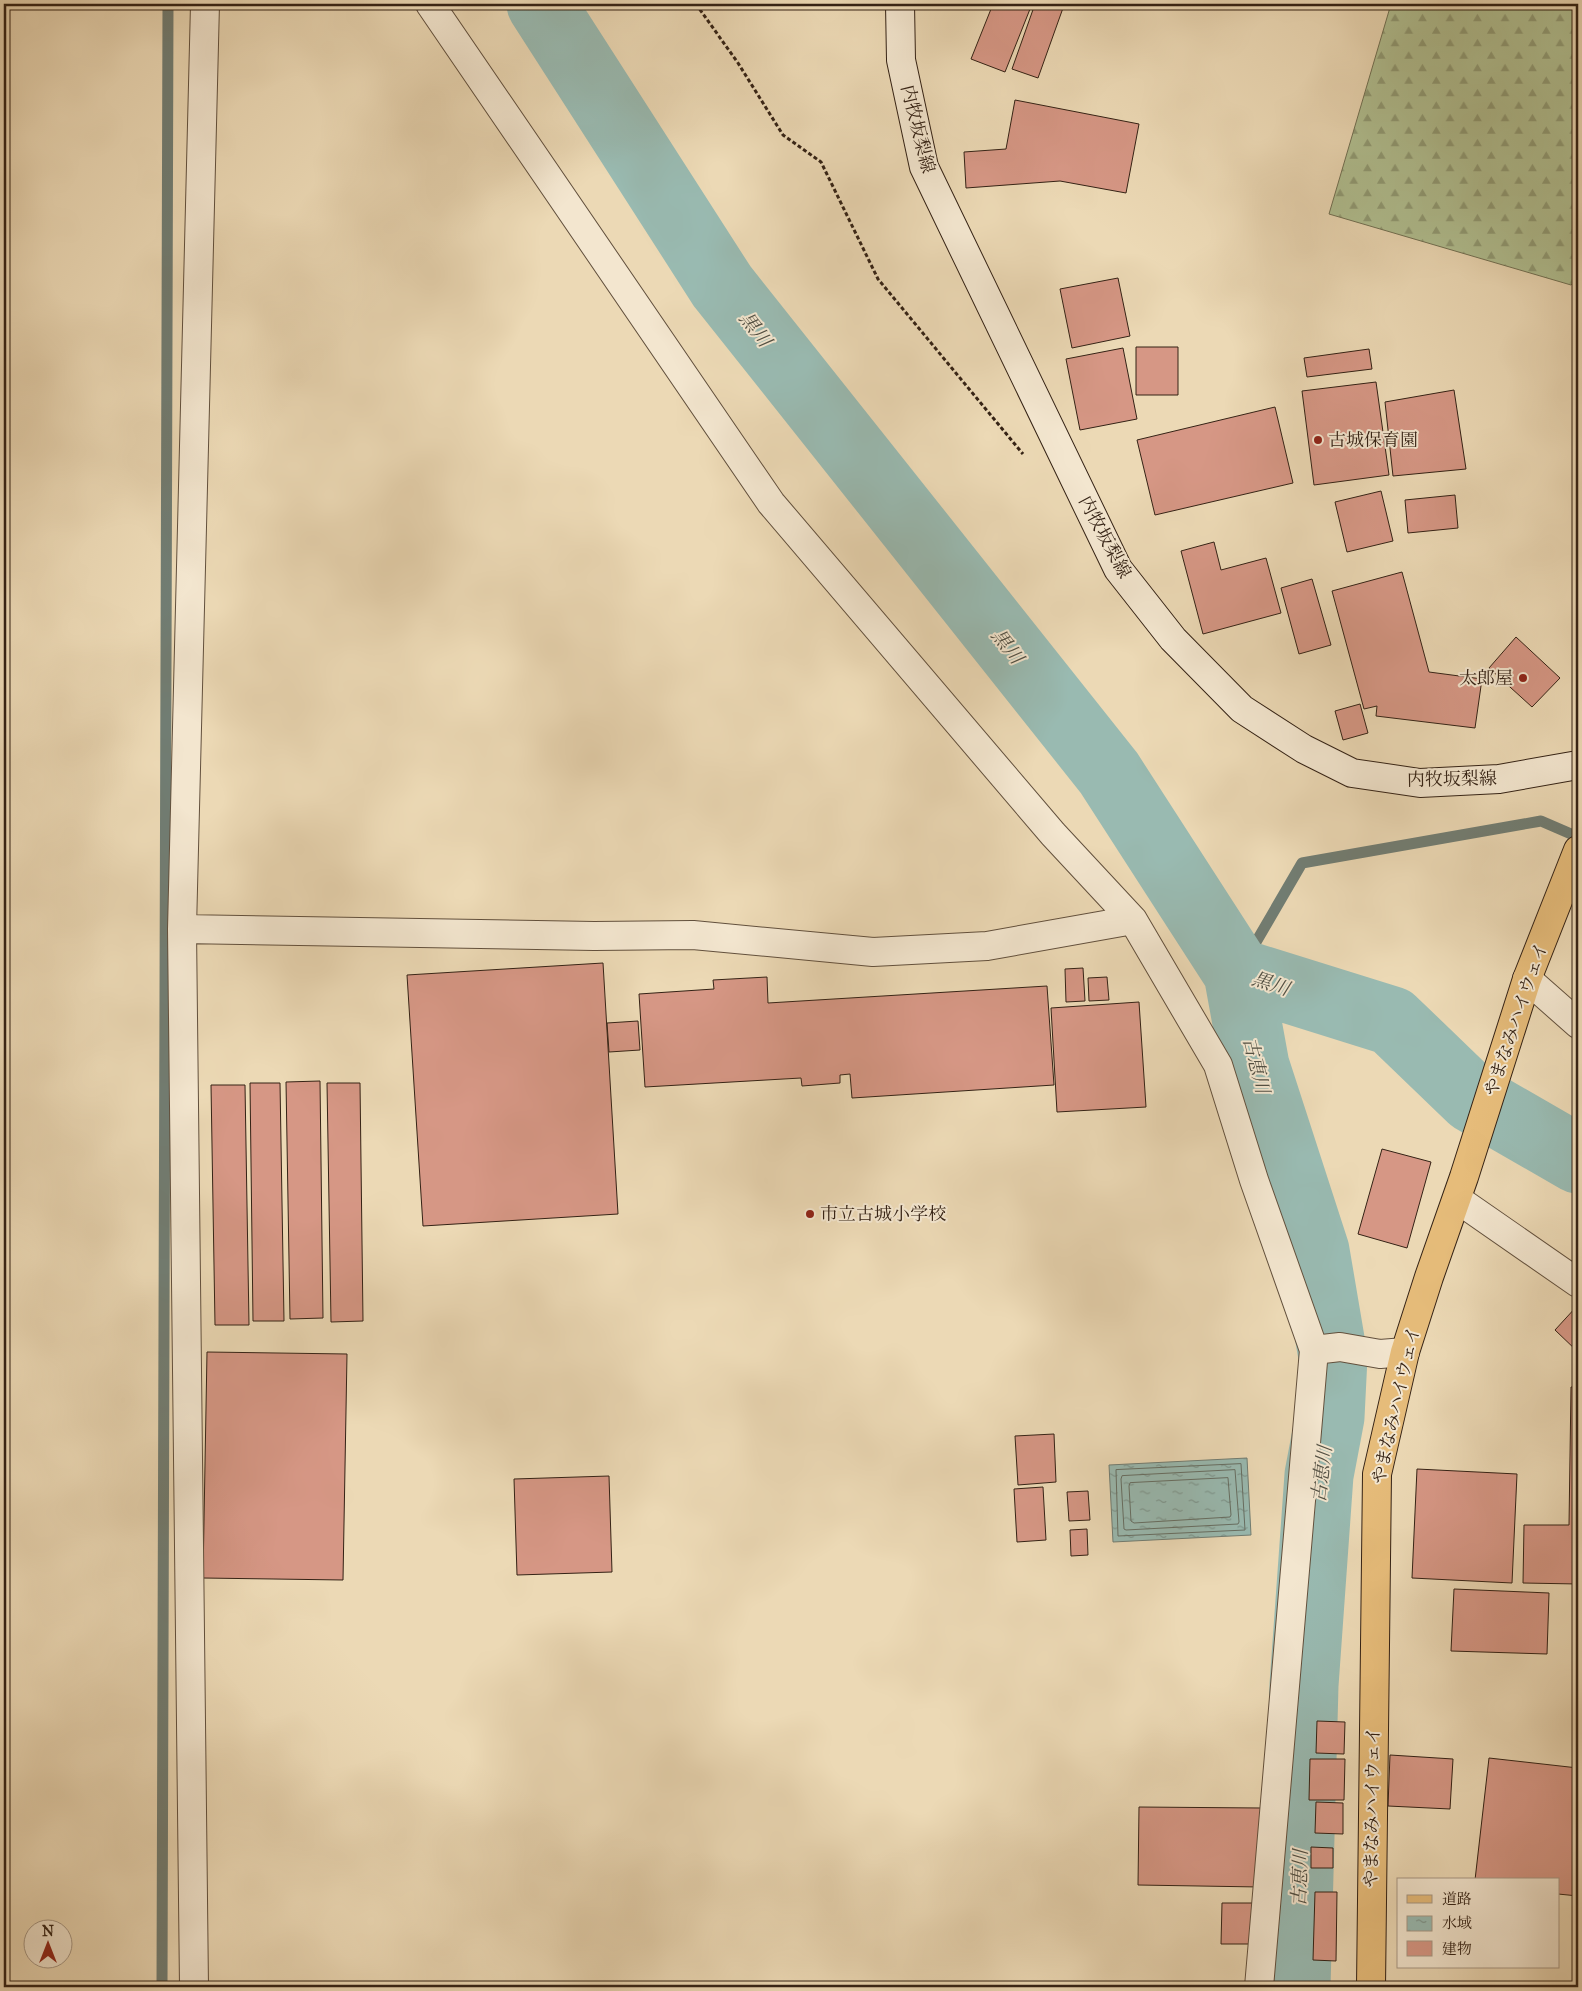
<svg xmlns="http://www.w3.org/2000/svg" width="1582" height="1991" viewBox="0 0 1582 1991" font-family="'IM FELL Great Primer','Noto Serif JP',serif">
  <defs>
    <pattern id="forest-firs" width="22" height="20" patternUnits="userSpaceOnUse" patternTransform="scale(1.25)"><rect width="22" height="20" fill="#b1c092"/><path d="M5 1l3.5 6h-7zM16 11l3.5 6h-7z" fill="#919c76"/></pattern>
    <pattern id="water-ripples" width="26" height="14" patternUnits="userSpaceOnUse" patternTransform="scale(1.25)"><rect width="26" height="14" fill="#99bab1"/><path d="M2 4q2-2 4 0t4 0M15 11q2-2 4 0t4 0" fill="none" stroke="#7e978f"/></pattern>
  </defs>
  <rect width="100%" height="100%" fill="#ecd9b5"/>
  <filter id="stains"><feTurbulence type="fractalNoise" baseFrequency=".004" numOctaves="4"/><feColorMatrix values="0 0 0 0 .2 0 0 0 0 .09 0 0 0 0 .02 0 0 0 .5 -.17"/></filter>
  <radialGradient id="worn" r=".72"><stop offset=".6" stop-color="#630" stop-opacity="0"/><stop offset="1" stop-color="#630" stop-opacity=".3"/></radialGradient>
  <path fill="url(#forest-firs)" stroke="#727154" d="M1391 4H1578V279L1571 285 1329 214Z"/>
  <path fill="url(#water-ripples)" stroke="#717d73" d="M1247 1458 1251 1535 1113 1542 1109 1465Z"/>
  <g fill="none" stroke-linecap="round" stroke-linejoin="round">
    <path stroke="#666e63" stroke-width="1" d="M1241 1464 1245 1530 1118 1536 1116 1470Z
      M1235 1470 1239 1522 1238 1524 1126 1530 1124 1529 1121 1479 1122 1476Z
      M1228 1478 1231 1515 1230 1517 1134 1523 1131 1521 1129 1486 1130 1483Z"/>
    <path stroke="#717d73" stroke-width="11" d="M1238 973 1302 863 1541 821 1578 837
      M162 1987 168 4"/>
    <path stroke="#99bab1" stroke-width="69" d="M541 4 722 286 1109 773 1238 973 1392 1021 1472 1098 1578 1159
      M1238 973 1255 1066 1315 1251 1333 1357 1330 1417 1319 1475 1304 1685 1296 1987"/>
  </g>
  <path fill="#d69785" stroke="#342215" d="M993 4H1032L1005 72 971 59Z
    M1035 4H1051L1063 8 1038 78 1012 69Z
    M1015 100 1139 124 1126 193 1060 181 966 188 964 152 1006 149Z
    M1118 278 1130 336 1072 348 1060 289Z
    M1136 347H1178V395H1136Z
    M1123 348 1137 419 1080 430 1066 359Z
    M1369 349 1372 369 1307 377 1304 358Z
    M1376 382 1389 475 1314 485 1302 391Z
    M1454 390 1466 469 1393 476 1385 402Z
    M1275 407 1293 483 1155 515 1137 440Z
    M1381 491 1393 541 1347 552 1335 502Z
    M1455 495 1458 528 1408 533 1405 500Z
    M1214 542 1221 570 1266 558 1281 613 1203 634 1181 551Z
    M1402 572 1429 672 1482 679 1475 728 1376 716 1377 706 1364 709 1332 591Z
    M1312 579 1331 645 1299 654 1281 588Z
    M1516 637 1560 678 1532 707 1489 668Z
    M1360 704 1368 733 1343 740 1335 711Z
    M603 963 618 1214 423 1226 407 975Z
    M1083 968 1085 1001 1066 1002 1065 969Z
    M767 977 768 1003 1047 986 1054 1085 852 1098 850 1074 840 1075V1083L802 1086 801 1078 645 1087 639 994 714 989 713 980Z
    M1107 977 1109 1000 1089 1001 1088 978Z
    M1139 1002 1146 1107 1057 1112 1051 1008Z
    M638 1021 640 1050 609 1052 607 1023Z
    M320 1081 323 1318 290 1319 286 1082Z
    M250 1083H280L284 1321H253Z
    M327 1083H360L363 1321 331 1322Z
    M211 1085H245L249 1325H215Z
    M1382 1149 1431 1162 1407 1248 1358 1234Z
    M1577 1306 1578 1307V1352L1555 1330Z
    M207 1352 347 1354 343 1580 203 1578Z
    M1571 1387H1578V1584L1523 1583 1524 1525H1569Z
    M1054 1434 1056 1482 1018 1485 1015 1436Z
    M1417 1469 1517 1474 1512 1583 1412 1578Z
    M609 1476 612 1572 517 1575 514 1479Z
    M1043 1487 1046 1540 1017 1542 1014 1489Z
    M1088 1491 1090 1520 1069 1521 1067 1492Z
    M1087 1529 1088 1555 1071 1556 1070 1530Z
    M1454 1589 1549 1593 1547 1654 1451 1651Z
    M1317 1721 1345 1722 1344 1754 1316 1753Z
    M1390 1755 1453 1759 1450 1809 1388 1806Z
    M1489 1758 1578 1768V1896L1558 1894V1880H1475Z
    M1310 1759H1345L1344 1800H1309Z
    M1316 1802 1343 1803V1834L1315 1833Z
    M1139 1807 1261 1808 1260 1887 1138 1885Z
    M1311 1847 1333 1848V1868H1311Z
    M1315 1892H1337L1336 1961 1313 1960Z
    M1222 1903H1258V1944H1221Z"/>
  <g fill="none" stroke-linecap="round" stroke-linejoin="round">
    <defs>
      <path id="street" d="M430 4 771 503 1053 834 1133 920 1218 1065 1254 1180 1314 1350 1259 1987
        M182 929 205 4
        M1527 979 1578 1024
        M1457 1199 1578 1283
        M1314 1350 1340 1347 1380 1354 1405 1352
        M194 1987 182 929 594 936 693 935 873 952 987 946 1133 920"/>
      <path id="secondary" d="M900 4 901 60 924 167 1118 569 1173 639 1242 709 1304 749 1352 773 1420 783 1499 779 1578 765"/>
      <path id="primary" d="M1371 1987 1377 1474 1405 1352 1429 1277 1464 1177 1527 979 1578 850"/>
    </defs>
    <use href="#street" stroke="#62503d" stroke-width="30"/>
    <use href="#secondary" stroke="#342215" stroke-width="30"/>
    <use href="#primary" stroke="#342215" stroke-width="30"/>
    <path stroke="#342215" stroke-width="3" stroke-dasharray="4 2.5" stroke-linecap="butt" d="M696 4 738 63 783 135 821 162 878 279 1023 454"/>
    <use href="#street" stroke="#f3e6cf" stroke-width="28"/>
    <use href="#secondary" stroke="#f3e6cf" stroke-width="28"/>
    <use href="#primary" stroke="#e6bc7a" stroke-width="28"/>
  </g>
  <g fill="#8f2418" stroke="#f3e6cf" stroke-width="2">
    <circle cx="1318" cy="440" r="5"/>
    <circle cx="1523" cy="678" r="5"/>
    <circle cx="810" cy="1214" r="5"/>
  </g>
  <g text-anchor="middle" stroke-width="4" stroke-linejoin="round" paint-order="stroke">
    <g font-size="18" fill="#342215" stroke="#f3e6cf">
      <text transform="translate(918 129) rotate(76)" y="6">内牧坂梨線</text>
      <text transform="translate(1105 537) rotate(62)" y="6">内牧坂梨線</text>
      <text transform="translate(1452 779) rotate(-1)" y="6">内牧坂梨線</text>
      <text transform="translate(1516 1019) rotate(-71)" y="6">やまなみハイウェイ</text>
      <text transform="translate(1396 1405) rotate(-77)" y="6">やまなみハイウェイ</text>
      <text transform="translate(1372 1807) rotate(-89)" y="6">やまなみハイウェイ</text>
    </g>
    <g font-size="18" fill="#342215" stroke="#f3e6cf" text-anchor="start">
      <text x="1328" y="446">古城保育園</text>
      <text x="1513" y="684" text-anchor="end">太郎屋</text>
      <text x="820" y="1220">市立古城小学校</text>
    </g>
    <g font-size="19" font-style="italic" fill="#525044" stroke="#f3e6cf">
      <text transform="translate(756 329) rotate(52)" y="7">黒川</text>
      <text transform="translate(1008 646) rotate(52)" y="7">黒川</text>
      <text transform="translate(1271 983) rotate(18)" y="7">黒川</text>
      <text transform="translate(1257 1065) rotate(76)" y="7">古恵川</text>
      <text transform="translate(1321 1474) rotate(-83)" y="7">古恵川</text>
      <text transform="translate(1299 1878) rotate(-88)" y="7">古恵川</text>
    </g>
  </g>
  <rect width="1582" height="1991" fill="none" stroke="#ecd9b5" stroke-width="20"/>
  <rect x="5" y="5" width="1572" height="1981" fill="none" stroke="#342215" stroke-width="2.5"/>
  <rect x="10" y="10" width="1562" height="1971" fill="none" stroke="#342215"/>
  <rect x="1397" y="1878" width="162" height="90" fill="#f3e6cf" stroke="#a79885"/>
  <rect x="1407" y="1895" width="25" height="8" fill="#e6bc7a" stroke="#a79885"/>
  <text x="1442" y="1904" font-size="15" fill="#342215">道路</text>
  <rect x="1407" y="1916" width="25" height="15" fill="url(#water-ripples)" stroke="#a79885"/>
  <text x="1442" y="1928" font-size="15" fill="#342215">水域</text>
  <rect x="1407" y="1941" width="25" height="15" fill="#d69785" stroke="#a79885"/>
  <text x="1442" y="1954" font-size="15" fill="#342215">建物</text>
  <g transform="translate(48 1944)"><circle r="24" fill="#f3e6cf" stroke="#a79885"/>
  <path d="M0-4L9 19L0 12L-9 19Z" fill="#8f2418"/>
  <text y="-8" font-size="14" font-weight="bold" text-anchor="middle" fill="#342215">N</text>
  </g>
  <rect width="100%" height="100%" filter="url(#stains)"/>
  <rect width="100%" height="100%" fill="url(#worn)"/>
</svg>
